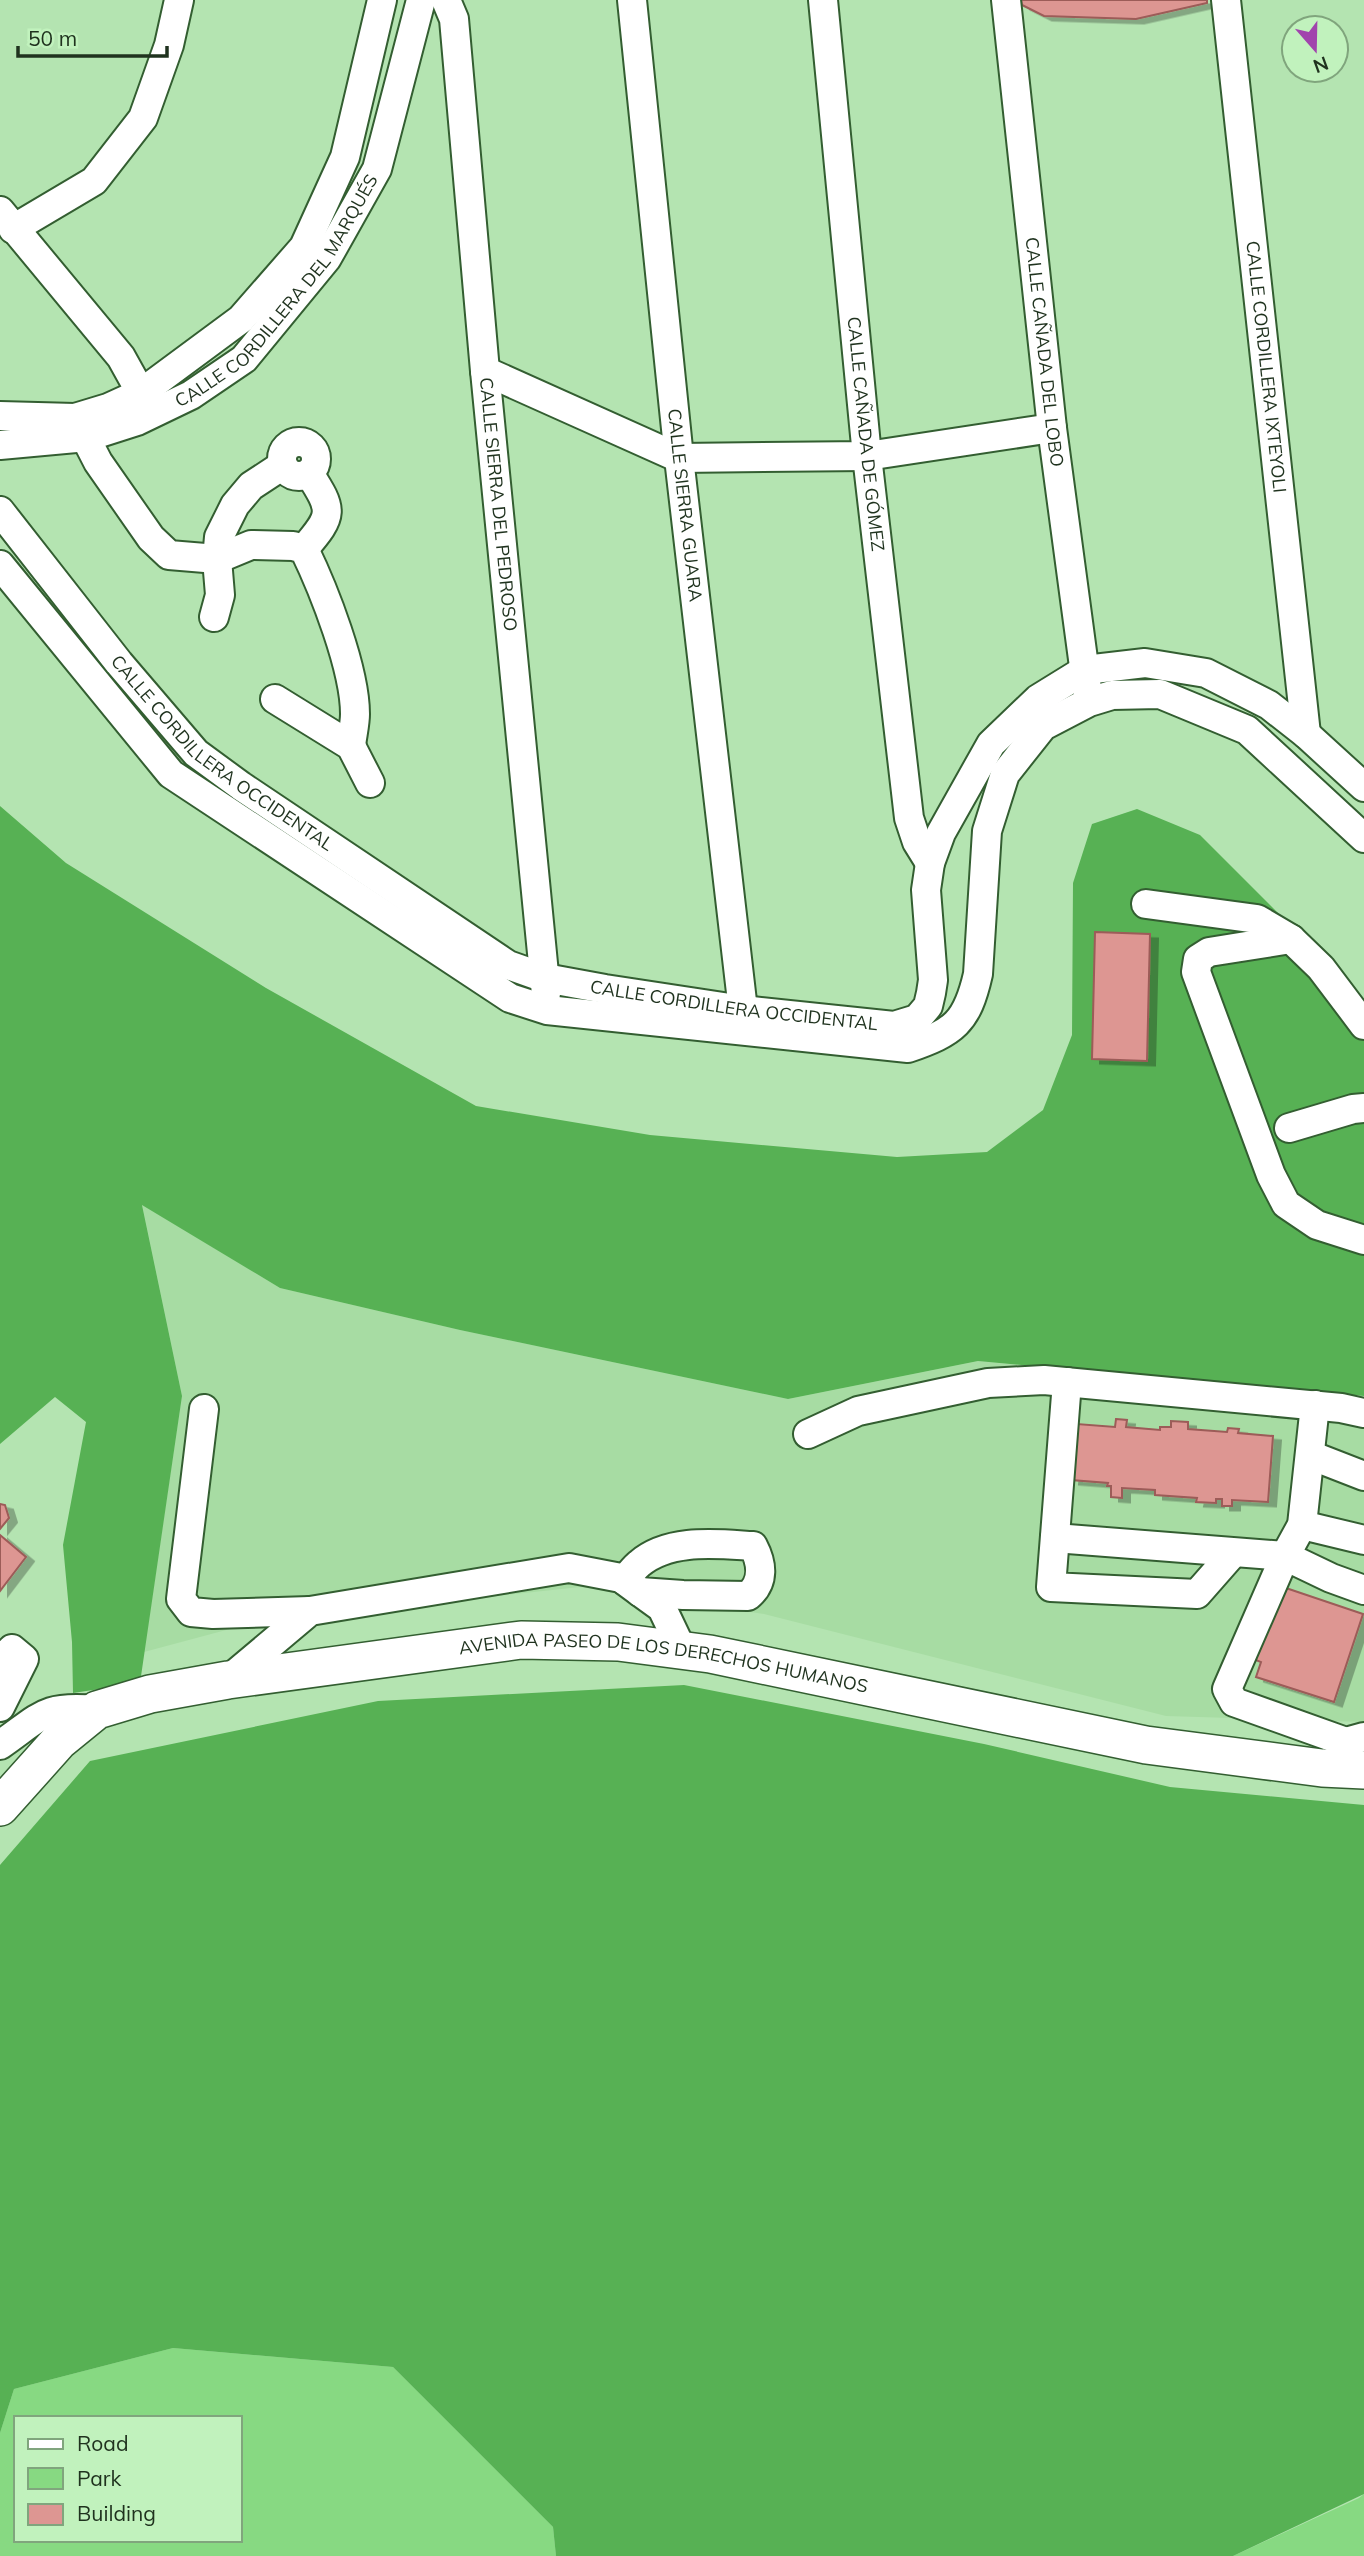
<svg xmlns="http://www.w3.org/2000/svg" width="1364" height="2556" viewBox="0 0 1364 2556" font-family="Mulish,sans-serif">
  <defs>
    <filter id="shadow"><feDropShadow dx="8" dy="4.5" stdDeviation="0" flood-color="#0004"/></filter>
  </defs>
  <rect width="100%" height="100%" fill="#b4e4b1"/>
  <path fill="#a7dca3" d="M142 1204 280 1288 460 1330 788 1399 978 1361 1364 1402V1722L1166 1716 764 1614 580 1587 260 1621 144 1652 182 1396Z"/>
  <path fill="#87d982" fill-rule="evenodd" d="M173 2348 393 2367 553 2527 556 2556H0V2433L14 2389ZM16 2418H240V2540H16Z
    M1364 2494V2556H1233L1359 2498Z"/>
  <path fill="#57b154" d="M0 806 66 863 266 988 476 1106 650 1135 897 1157 987 1152 1043 1110 1072 1035 1073 883 1092 824 1137 809 1200 835 1309 944 1364 1011V1396L978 1361 788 1399 460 1330 280 1288 142 1205 182 1396 140 1683 73 1693 72 1642 63 1545 86 1422 55 1397 0 1444Z
    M684 1685 984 1744 1170 1787 1364 1805V2494L1233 2556H556L553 2527 393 2367 173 2348 14 2389 0 2433V1865L90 1761 378 1701Z"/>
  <path fill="#dd9692" stroke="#9c5b58" stroke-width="2" filter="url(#shadow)" d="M1021 0H1207V3L1136 19 1044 16 1022 5Z
    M1095 932 1150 934 1147 1061 1092 1059Z
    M1116 1419 1127 1420 1126 1427 1160 1430V1427H1171V1421L1188 1422V1429L1227 1432 1228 1428 1239 1429 1238 1433 1273 1436 1268 1502 1232 1500V1506H1222V1499H1216V1503L1196 1502 1197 1498 1155 1495V1490L1122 1488V1498L1111 1497V1486H1107L1108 1483 1071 1480 1077 1424 1115 1427Z
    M0 1504 5 1505 9 1518 0 1529Z
    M0 1535 26 1557 0 1591Z
    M1277 1585 1363 1614 1334 1702 1256 1677 1261 1662 1253 1659Z"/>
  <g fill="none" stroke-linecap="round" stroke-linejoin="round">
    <defs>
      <g id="minor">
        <path id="s1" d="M446 0 454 19 485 371 546 994"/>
        <path id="s2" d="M632 0 679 458 743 1010"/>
        <path id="s3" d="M823 0 867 456 909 818 917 842 930 863"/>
        <path id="s4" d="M1006 0 1052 428 1087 689"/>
        <path id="s5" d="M1226 0 1306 734"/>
        <path d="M0 211 121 357 141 393"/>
        <path d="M13 229 94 181 143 118 169 45 179 0"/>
        <path d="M485 371 679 458 867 456 1052 428"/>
        <path d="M0 416 75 418 108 408 141 393 241 319 304 247 345 157 382 0"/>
        <path d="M78 423 98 462 151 538 169 555 217 559 251 545 293 546 304 549C324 590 355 669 355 714 355 724 352 736 351 746"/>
        <circle cx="299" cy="459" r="17"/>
        <path id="s6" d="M0 445 87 437 137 421 191 395 244 359 327 258 377 169 421 0"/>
        <path id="s7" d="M0 511 119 663 196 753 241 786 508 965 545 978 605 989 743 1010 894 1026 917 1019 928 1006 931 993 933 980 926 890 930 863 941 833 991 744 1038 699 1085 670 1145 663 1206 673 1269 705 1306 734 1364 787"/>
        <path d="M304 549C334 514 333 511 309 473"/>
        <path d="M0 565 171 774 510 998 547 1010 908 1048C954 1032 967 1023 978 974L987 831 1005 774 1043 726 1089 702 1112 695 1160 694 1247 730 1364 838"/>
        <path d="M214 617 220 595 217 559 219 537 235 505 251 486 283 465"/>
        <path d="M275 699 351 746 370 783"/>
        <path d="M1146 904 1257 919 1291 939 1321 968 1364 1025"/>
        <path d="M1291 939 1209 952 1198 959 1196 972 1271 1175 1286 1204 1317 1225 1364 1240"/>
        <path d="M1289 1128 1353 1109 1364 1108"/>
        <path d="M1067 1382 1051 1587 1197 1594 1233 1553"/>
        <path d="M1315 1405 1302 1525 1285 1556 1227 1689 1234 1702 1346 1742 1364 1737"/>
        <path d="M204 1409 181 1599 191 1612 213 1614 310 1611"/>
        <path d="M808 1434 858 1411 988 1383 1044 1380 1341 1408 1364 1413"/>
        <path d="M1310 1455 1364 1476"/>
        <path d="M1302 1525 1364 1540"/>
        <path d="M1055 1538 1285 1556 1331 1578 1364 1590"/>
        <path d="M624 1580C629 1575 634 1568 639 1564 669 1538 717 1544 753 1546 762 1563 765 1582 748 1596L683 1595 640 1592"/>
        <path d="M0 1662 12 1649 24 1659 0 1707"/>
        <path d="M228 1680 310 1611 569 1568 621 1578 640 1592 662 1608 682 1650"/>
        <path d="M0 1745C42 1716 43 1705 97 1710"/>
      </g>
      <g id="major">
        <path id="s8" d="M0 1807 59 1741 97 1710 150 1694 228 1680 521 1640 618 1642 710 1654 1146 1745 1322 1768 1364 1770"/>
      </g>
    </defs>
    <use href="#minor" stroke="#335e31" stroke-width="32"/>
    <use href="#major" stroke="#335e31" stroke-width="40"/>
    <use href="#minor" stroke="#fff" stroke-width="28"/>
    <use href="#major" stroke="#fff" stroke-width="37"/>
  </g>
  <g text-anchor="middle" stroke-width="5" stroke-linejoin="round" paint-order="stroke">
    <g font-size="18" fill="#1f321e" stroke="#c1f2bd">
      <text dy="6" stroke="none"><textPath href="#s6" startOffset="336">CALLE CORDILLERA DEL MARQUÉS</textPath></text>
      <text dy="6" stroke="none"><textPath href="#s4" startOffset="354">CALLE CAÑADA DEL LOBO</textPath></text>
      <text dy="6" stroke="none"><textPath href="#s5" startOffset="369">CALLE CORDILLERA IXTEYOLI</textPath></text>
      <text dy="6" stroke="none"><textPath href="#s3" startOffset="436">CALLE CAÑADA DE GÓMEZ</textPath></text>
      <text dy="6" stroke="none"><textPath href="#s1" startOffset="508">CALLE SIERRA DEL PEDROSO</textPath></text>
      <text dy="6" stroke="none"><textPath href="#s2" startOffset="508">CALLE SIERRA GUARA</textPath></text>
      <text dy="6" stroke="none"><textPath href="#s7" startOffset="331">CALLE CORDILLERA OCCIDENTAL</textPath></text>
      <text dy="6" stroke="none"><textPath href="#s7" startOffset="919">CALLE CORDILLERA OCCIDENTAL</textPath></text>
      <text dy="6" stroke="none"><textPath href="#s8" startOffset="712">AVENIDA PASEO DE LOS DERECHOS HUMANOS</textPath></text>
    </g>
  </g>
  <rect x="14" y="2416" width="228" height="126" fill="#c1f2bd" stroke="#80a57d" stroke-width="2"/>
  <rect x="28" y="2439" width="35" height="10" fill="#ffffff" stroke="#80a57d" stroke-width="2"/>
  <text x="77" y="2451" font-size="21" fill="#1f321e">Road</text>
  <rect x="28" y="2468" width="35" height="21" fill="#87d982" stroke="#80a57d" stroke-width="2"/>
  <text x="77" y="2486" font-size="21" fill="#1f321e">Park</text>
  <rect x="28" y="2504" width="35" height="21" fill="#dd9692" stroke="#80a57d" stroke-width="2"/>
  <text x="77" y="2521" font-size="21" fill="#1f321e">Building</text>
  <g transform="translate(1315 49) rotate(160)"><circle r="33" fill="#c1f2bd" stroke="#80a57d" stroke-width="2"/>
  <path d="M0-5L12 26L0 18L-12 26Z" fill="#a144ad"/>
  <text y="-10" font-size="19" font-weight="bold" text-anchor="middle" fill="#1f321e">N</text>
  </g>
  <path d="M18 46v10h149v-10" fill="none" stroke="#1f321e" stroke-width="3.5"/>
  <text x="28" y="46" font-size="21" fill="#1f321e" stroke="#c1f2bd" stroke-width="5" paint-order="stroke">50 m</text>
</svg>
